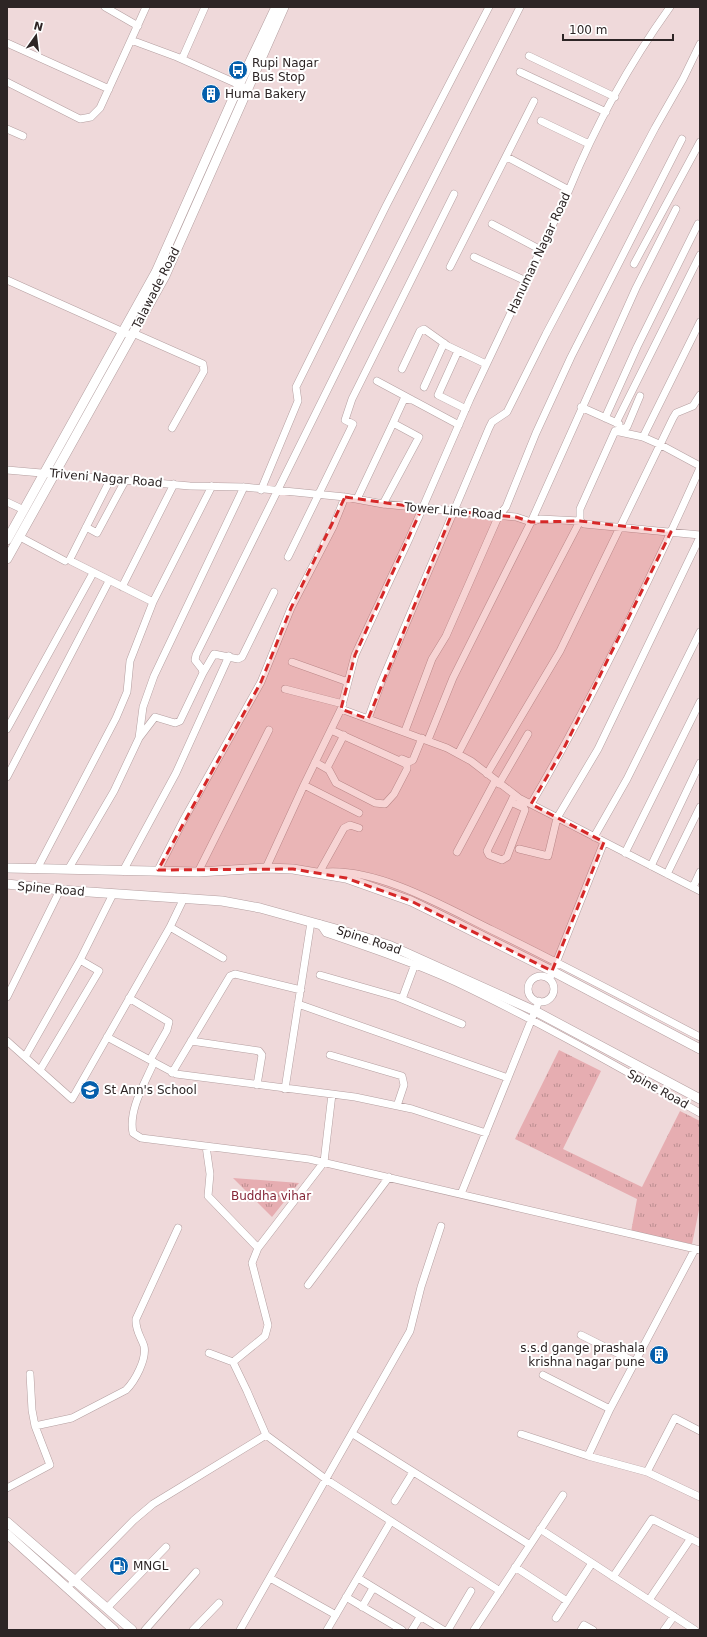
<svg xmlns="http://www.w3.org/2000/svg" width="707" height="1637" viewBox="0 0 707 1637" font-family="'DejaVu Sans',sans-serif">
  <defs>
    <pattern id="park-tufts" width="24" height="20" patternUnits="userSpaceOnUse"><rect width="24" height="20" fill="#e6adb1"/><path d="M3 7l-1-3M5 7V3M7 7l1-3M15 17l-1-3M17 17v-4M19 17l1-3" fill="none" stroke="#bb8d90"/></pattern>
  </defs>
  <rect width="100%" height="100%" fill="#efd9da"/>
  <path fill="url(#park-tufts)" d="M559 1050 601 1071 563 1149 642 1187 680 1111 700 1121V1205L692 1244 631 1232 637 1199 515 1139Z
    M233 1178 299 1183 272 1217Z"/>
  <g fill="none" stroke-linecap="round" stroke-linejoin="round">
    <defs>
      <path id="minor" d="M105 7 138 26
        M131 40 146 7
        M7 43 109 89
        M529 56 615 97
        M182 59 205 7
        M520 72 606 112
        M7 82 80 119 91 117 100 108 131 40 177 57 242 86
        M541 121 589 144
        M7 129 23 136
        M507 157 569 190
        M492 224 541 250
        M474 257 526 281
        M634 264 700 142
        M450 267 534 101
        M7 280 132 336
        M133 333 203 364 204 371 172 428
        M458 351 438 395 466 409
        M402 369 420 331 424 329 448 346 486 364
        M377 381 459 425
        M424 387 444 343
        M640 396 627 427 615 431 643 437 661 445 700 466
        M581 407 619 424
        M605 418 637 347 698 224
        M393 423 404 399 412 400
        M616 423 700 255
        M643 437 700 322
        M7 470 190 486 244 487 345 497 383 504 516 517 531 522 540 519 580 521 584 524 700 535
        M111 478 70 559 71 561 153 602
        M261 490 298 401 296 387 386 206 489 7
        M357 499 393 423 419 437 383 504
        M7 502 24 510
        M86 527 97 533 126 479
        M20 537 65 561
        M288 557 353 424 345 420 352 399 454 194
        M122 587 174 484
        M292 662 348 682
        M203 673 214 654 238 659 242 657 274 592
        M285 689 343 704
        M341 709 447 748 471 761 519 798 700 891
        M368 719 381 683 489 428 492 422 507 412 546 334 655 128 683 79 700 44
        M7 729 93 573
        M405 731 432 659 446 636 499 515 506 507 536 433 571 357 682 139
        M139 738 155 717 175 723 180 721 203 673 202 669 195 660 196 655 360 324 520 7
        M428 740 453 678 531 522 636 288 676 209
        M458 754 580 521V509L615 431
        M402 759 409 762 413 760 422 738
        M315 762 329 770 336 783 375 803 385 804 394 794 407 769V765L404 763 331 730
        M327 768 344 735
        M487 774 560 651 673 418 676 413 693 406 700 395
        M7 777 109 581
        M499 784 528 734
        M304 785 359 813
        M511 802 524 808 525 810 507 857 502 860 489 855 487 851 512 800 514 795
        M531 804C594 697 649 582 700 468
        M594 837 627 779 700 632
        M519 849 548 856 557 818 598 749 700 537
        M457 852 495 781
        M625 853 700 702
        M651 866 700 763
        M69 868 114 791 139 738 143 707 154 676 244 487
        M266 868 304 785 341 709 355 655 409 539 470 399 569 190C595 126 630 63 670 7
        M37 869 116 718 127 692 130 661 153 602 212 486
        M158 870 183 821 261 682 291 608 333 527 345 497
        M123 871 176 773 229 656
        M198 872 269 730
        M327 872C380 869 445 907 492 930 562 964 631 1001 700 1037
        M319 873 344 828 350 825 359 828
        M667 874 700 807
        M693 887 700 872
        M320 924 326 933C370 948 414 963 456 982 540 1022 620 1068 700 1113
        M170 927 223 958
        M320 975 397 997 462 1024
        M528 989a13 13 0 1 1 26 0a13 13 0 1 1-26 0Z
        M550 978 604 842
        M7 997 60 890
        M129 998 169 1022 167 1030 150 1060
        M402 999 415 964
        M298 1004 508 1078
        M107 1037 176 1074 355 1097 412 1109 486 1133
        M7 1041 72 1099 170 927 184 898
        M191 1041 259 1051 262 1055 257 1085
        M330 1055 402 1076 404 1085 397 1106
        M25 1057 80 960 113 894
        M154 1062C145 1083 128 1110 133 1133L141 1138 309 1159 700 1250
        M40 1070 99 971 80 960
        M172 1073 230 976 235 974 301 990
        M285 1089 311 922
        M206 1146 210 1174 208 1196 258 1248
        M461 1194 539 1001
        M308 1285 389 1177
        M581 1335 635 1362
        M209 1353 233 1362 247 1391 266 1435 327 1480 500 1591
        M233 1362 265 1336 268 1325 252 1263 258 1248 324 1162 332 1094
        M30 1374 32 1410 35 1426
        M543 1375 610 1409
        M353 1434 530 1545
        M521 1434 588 1456 647 1472 700 1497
        M588 1456 610 1409 695 1249
        M647 1472 675 1418 700 1431
        M7 1488 50 1465 35 1426 72 1418 126 1390C135 1381 147 1359 144 1346 141 1337 135 1330 136 1319L178 1228
        M395 1501 413 1472
        M540 1529 695 1630
        M515 1567 567 1601
        M613 1577 652 1519 700 1543
        M270 1578 336 1615
        M358 1578 443 1630
        M72 1583 134 1520 153 1504 266 1435
        M346 1597 402 1630
        M649 1600 691 1538
        M362 1607 373 1588
        M107 1608 166 1547
        M556 1618 592 1563
        M145 1630 196 1572
        M193 1630 219 1603
        M240 1630 410 1331 421 1287 441 1226
        M327 1630 391 1521
        M412 1630 420 1617
        M448 1630 471 1591
        M474 1630 563 1495
        M581 1630 584 1625 593 1630
        M664 1630 674 1616"/>
      <path id="major" d="M7 540 156 272 239 85 276 7
        M7 559 165 276 284 7
        M7 868 198 872 266 868 293 869 346 878 411 901 456 923 552 971 700 1049
        M7 884 60 890 222 901 260 908 361 936 391 946 535 1011 700 1099
        M7 1522 132 1630
        M7 1534 114 1630"/>
    </defs>
    <use href="#minor" stroke="#b49fa0" stroke-width="8"/>
    <use href="#major" stroke="#b49fa0" stroke-width="10"/>
    <use href="#minor" stroke="#fff" stroke-width="7"/>
    <use href="#major" stroke="#fff" stroke-width="9"/>
  </g>
  <path fill="#d62828" fill-opacity="0.2" stroke="#d62828" stroke-width="3" stroke-dasharray="8 5" stroke-linejoin="round" d="M345 497 422 508 355 655 341 709 368 719 453 511 516 517 531 522 580 521 671 532 565 746 531 804 604 842 552 971 411 901 346 878 293 869 158 870 261 682 291 608Z"/>
  <defs>
    <symbol id="bus-disc" viewBox="-11 -11 22 22"><circle r="9.5" fill="#055fac" stroke="#fff"/><path d="M-5-6H5V4H4V6H2V4H-2V6H-4V4H-5ZM-3.5-4V0h7V-4ZM-3.5 1.2v1.5H-2V1.2ZM2 1.2v1.5H3.5V1.2Z" fill="#fff"/></symbol>
    <symbol id="building-disc" viewBox="-11 -11 22 22"><circle r="9.5" fill="#055fac" stroke="#fff"/><path d="M-4-6H4V6H1V3H-1V6H-4ZM-2.5-4.3h1.7v1.8h-1.7ZM.8-4.3h1.7v1.8H.8ZM-2.5-1h1.7V.8h-1.7ZM.8-1h1.7V.8H.8Z" fill="#fff"/></symbol>
    <symbol id="school-disc" viewBox="-11 -11 22 22"><circle r="9.5" fill="#055fac" stroke="#fff"/><path d="M0-5L7-2L0 1L-7-2ZM-4 1L0 2.5L4 1V4Q0 6-4 4Z" fill="#fff"/></symbol>
    <symbol id="fuel-disc" viewBox="-11 -11 22 22"><circle r="9.5" fill="#055fac" stroke="#fff"/><path d="M-5.5-6h7V0h2V4h1.3V-2.5L3-4.5l.8-.8L6-3V5H2.5V1h-1V6h-7ZM-4.2-4.7v3.2H.2V-4.7Z" fill="#fff"/></symbol>
  </defs>
  <g fill-rule="evenodd">
    <use href="#bus-disc" x="227" y="59" width="22" height="22"/>
    <use href="#building-disc" x="200" y="83" width="22" height="22"/>
    <use href="#school-disc" x="79" y="1079" width="22" height="22"/>
    <use href="#building-disc" x="648" y="1344" width="22" height="22"/>
    <use href="#fuel-disc" x="108" y="1555" width="22" height="22"/>
  </g>
  <g text-anchor="middle" stroke-width="4" stroke-linejoin="round" paint-order="stroke">
    <g font-size="12" fill="#2d2525" stroke="#fff" text-anchor="start">
      <text x="252" y="67">Rupi Nagar<tspan x="252" dy="14">Bus Stop</tspan></text>
      <text x="225" y="98">Huma Bakery</text>
      <text x="104" y="1094">St Ann's School</text>
      <text x="645" y="1352" text-anchor="end">s.s.d gange prashala<tspan x="645" dy="14">krishna nagar pune</tspan></text>
      <text x="133" y="1570">MNGL</text>
    </g>
    <g font-size="12" fill="#2d2525" stroke="#fff">
      <text transform="translate(539 253) rotate(-65)" y="4">Hanuman Nagar Road</text>
      <text transform="translate(156 288) rotate(-63)" y="4">Talawade Road</text>
      <text transform="translate(106 478) rotate(5)" y="4">Triveni Nagar Road</text>
      <text transform="translate(453 511) rotate(5)" y="4">Tower Line Road</text>
      <text transform="translate(51 889) rotate(5)" y="4">Spine Road</text>
      <text transform="translate(369 940) rotate(18)" y="4">Spine Road</text>
      <text transform="translate(658 1089) rotate(29)" y="4">Spine Road</text>
    </g>
    <g font-size="12" fill="#852738" stroke="#fff">
      <text x="271" y="1200">Buddha vihar</text>
    </g>
  </g>
  <rect width="707" height="1637" fill="none" stroke="#2d2525" stroke-width="16"/>
  <g transform="translate(36 36) rotate(14)" stroke="#ffffff" stroke-width="3" paint-order="stroke">
  <path d="M0-3L7 15L0 10L-7 15Z" fill="#2d2525"/>
  <text y="-6" font-size="11" font-weight="bold" text-anchor="middle" fill="#2d2525">N</text>
  </g>
  <path d="M563 34v6h110v-6" fill="none" stroke="#2d2525" stroke-width="2"/>
  <text x="569" y="34" font-size="12" fill="#2d2525" stroke="#ffffff" stroke-width="3" paint-order="stroke">100 m</text>
</svg>
